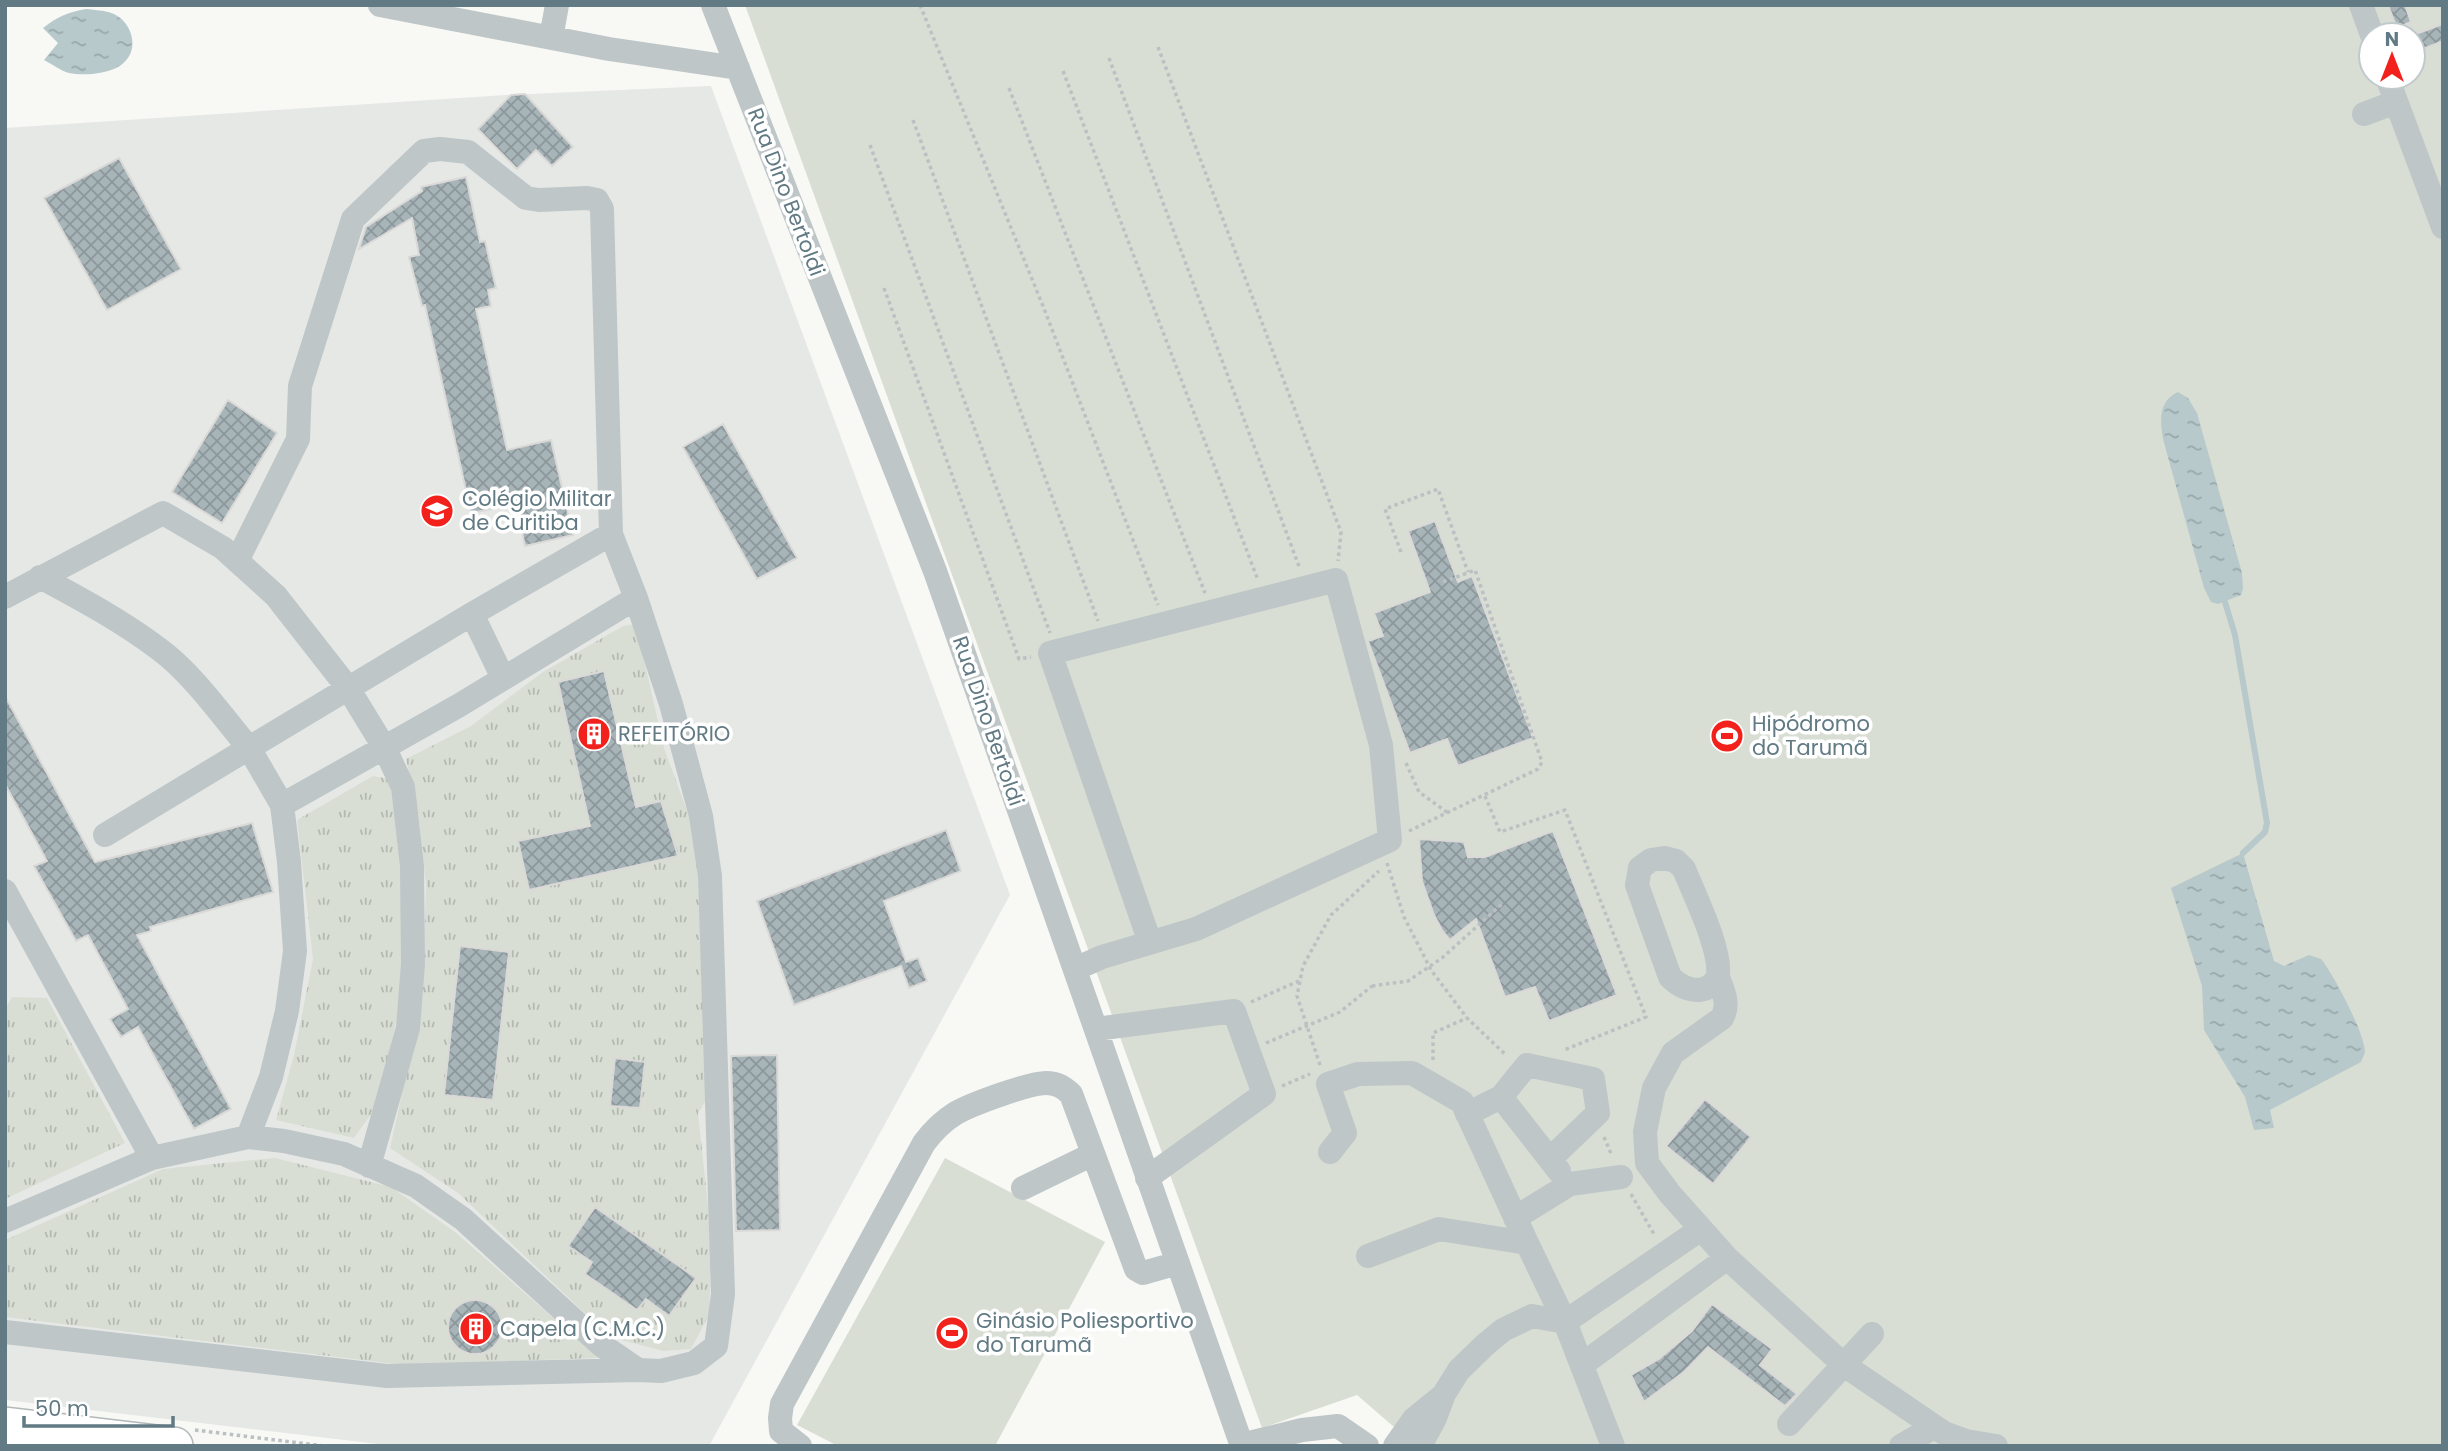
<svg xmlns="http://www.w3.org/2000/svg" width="2448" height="1451" viewBox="0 0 2448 1451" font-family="Poppins,sans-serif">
  <defs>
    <pattern id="grass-tufts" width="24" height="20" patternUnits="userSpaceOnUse" patternTransform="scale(1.75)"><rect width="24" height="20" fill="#d9ded4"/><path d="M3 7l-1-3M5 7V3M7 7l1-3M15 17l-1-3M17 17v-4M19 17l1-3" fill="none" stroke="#b3b9b1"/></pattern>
    <pattern id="water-ripples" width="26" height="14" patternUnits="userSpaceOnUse" patternTransform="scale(1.75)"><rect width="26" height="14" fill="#b7c9cb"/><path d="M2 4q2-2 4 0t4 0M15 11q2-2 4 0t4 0" fill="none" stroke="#98a8aa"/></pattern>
    <pattern id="building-cross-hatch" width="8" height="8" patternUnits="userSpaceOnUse" patternTransform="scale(1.75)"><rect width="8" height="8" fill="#a7b4b8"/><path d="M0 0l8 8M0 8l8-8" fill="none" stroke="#8b979b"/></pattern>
  </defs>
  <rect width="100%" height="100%" fill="#f8f8f5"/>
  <path fill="#e6e8e6" d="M711 86 1010 895 709 1446H395L5 1400V128L506 95Z"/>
  <path fill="url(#grass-tufts)" d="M636 624 664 748 696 835 706 1039 705 1102 698 1113 712 1243 709 1315 691 1349 663 1351 610 1337 458 1193 390 1148 422 1004 426 885 418 812 406 759 471 726 543 672 623 626Z
    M373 776 390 779 404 870 401 1002 377 1106 354 1138 276 1120 294 1055 313 959 297 820Z
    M12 997 47 998 125 1143 5 1199V1009Z
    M275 1158 391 1187 455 1232 599 1358 404 1365 5 1317V1240L163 1169Z"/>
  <path fill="#d9ded4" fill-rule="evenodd" d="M745 5H2443V1446H1416L1357 1395 1262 1428ZM2371 35H2413V77H2371Z
    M945 1158 1105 1242 995 1446H838L797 1425Z"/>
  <path fill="url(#water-ripples)" d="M86 9C93 10 101 10 108 12 133 18 143 53 118 67 105 74 83 76 69 73 61 71 52 64 44 60L58 43 43 28C57 17 68 12 86 9Z
    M2178 392 2188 398 2197 413 2242 573 2243 589 2241 595 2218 604 2211 602 2204 588 2163 439C2160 421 2158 401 2178 392Z
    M2243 853 2274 961 2284 966 2309 955 2321 959C2333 973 2364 1032 2365 1051 2365 1054 2362 1059 2361 1062L2270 1110 2274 1128 2254 1130 2245 1097 2204 1030 2202 986 2171 888Z"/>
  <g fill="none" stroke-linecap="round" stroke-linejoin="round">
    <path stroke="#b7c9cb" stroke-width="6" d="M2225 602 2235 635 2267 823 2265 832 2243 853"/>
  </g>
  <path fill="url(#building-cross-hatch)" stroke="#dad9d7" stroke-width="2" d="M2388 5H2405L2411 22 2397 28Z
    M2443 24V41L2413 53V35Z
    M525 94 573 147 552 166 536 150 517 169 478 129 511 95Z
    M119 158 181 269 107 310 44 198Z
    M466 177 480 242 485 241 496 288 488 290 491 306 476 309 507 450 551 440 573 535 525 546 516 504 471 513 425 305 422 306 409 257 419 255 412 218 359 249 366 227 422 191 421 187Z
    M228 400 277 433 222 523 172 492Z
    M723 424 797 558 757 579 683 447Z
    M1435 521 1458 582 1472 576 1533 738 1458 766 1447 739 1410 753 1368 641 1383 636 1374 613 1430 592 1408 531Z
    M604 671 636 807 661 801 678 856 529 890 518 841 590 826 558 682Z
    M5 696 95 862 252 823 273 892 150 927 151 931 137 935 231 1109 194 1129 138 1027 121 1037 110 1019 128 1009 88 935 76 941 34 866 47 861 5 784Z
    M946 830 961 871 884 901 906 962 918 958 927 981 909 988 901 966 794 1005 757 901Z
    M1553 831 1617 995 1549 1021 1535 987 1505 997 1476 919 1450 940 1442 930 1434 915 1422 881 1419 839 1464 842 1468 857H1485Z
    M460 946 509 952 493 1100 444 1095Z
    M777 1055 780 1230 736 1231 731 1056Z
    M615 1058 645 1062 640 1108 610 1106Z
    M1705 1099 1751 1137 1713 1184 1666 1146Z
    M595 1207 696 1278 669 1316 646 1299 637 1310 585 1274 592 1262 568 1246Z
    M448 1327a27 27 0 1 1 54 0a27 27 0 1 1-54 0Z
    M1712 1304 1772 1349 1760 1365 1797 1394 1785 1406 1708 1347 1685 1371 1644 1402 1631 1375 1659 1359 1692 1331Z"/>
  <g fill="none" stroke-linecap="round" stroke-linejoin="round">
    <defs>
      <path id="highway" d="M5 1426 174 1446"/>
    </defs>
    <use href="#highway" stroke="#b2b9bb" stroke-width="40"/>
    <path stroke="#bbc0c2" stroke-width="3.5" stroke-dasharray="3.5 3.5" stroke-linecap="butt" d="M920 5 1043 306 1158 605
      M1158 47 1341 532 1338 561
      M1109 58 1300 569
      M1063 71 1258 580
      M1009 88 1205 593
      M913 120 1098 621
      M870 145 1050 633
      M884 288 1019 659 1031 657
      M1401 552 1385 509 1438 489 1468 572
      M1406 763 1419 792 1448 813
      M1485 796 1500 832 1565 810 1646 1017 1564 1050
      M1409 831 1538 769 1542 762 1475 570 1443 582
      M1387 863 1404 917 1431 970 1467 1018 1506 1055
      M1251 1002 1299 981
      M1266 1043 1340 1012 1372 986
      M1433 1060V1033L1467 1018
      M1320 1065 1297 996 1303 966 1331 915 1379 871
      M1282 1086 1310 1074
      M1604 1137 1612 1156
      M1631 1194 1655 1236
      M195 1430 324 1446"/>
    <path stroke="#bec6c8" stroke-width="24" d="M380 5 609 49 738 68
      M713 5 935 571 1242 1446
      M2361 5 2372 35
      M551 38 557 5
      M2387 77 2443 227
      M2364 114 2396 102
      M40 577C81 599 122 621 159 649 193 674 222 716 249 748L105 835
      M5 597 163 513 223 548 276 596 348 688 384 747 403 787 412 866 413 964 408 1028 369 1166
      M472 614 503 678
      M282 805 458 706 636 598
      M1664 858 1676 861 1684 869C1694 894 1721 949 1718 974 1717 983 1708 989 1699 990 1687 990 1678 985 1670 977L1637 885 1640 868 1651 860Z
      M5 891 152 1158
      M1075 969 1102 957 1196 929 1390 840 1381 745 1336 580 1050 653 1146 931
      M1718 977C1723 991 1730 1004 1722 1018L1673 1053 1654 1088 1645 1132 1647 1163 1670 1194 1727 1258
      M1096 1029 1234 1011 1264 1094 1147 1178
      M1501 1097 1559 1171
      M1467 1114 1501 1097 1527 1065 1593 1079 1598 1113 1550 1159
      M248 1137 271 1077 287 1011 295 951 289 862 282 805 249 748 472 614 611 534
      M1330 1152 1345 1133 1328 1084 1358 1074 1412 1073 1462 1102 1527 1243
      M1023 1188 1093 1154
      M1515 1218 1570 1184 1621 1177
      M5 1221 152 1158 248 1137 284 1141 344 1154 416 1186 463 1219 600 1344 638 1370 661 1371 694 1363 716 1346 723 1294 710 876 701 816 671 704 636 598 611 534 602 209 597 200 587 198 539 200 526 198 468 152 440 149 424 151 353 219 300 386 298 439 237 561
      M1368 1256 1439 1229 1527 1243 1565 1322 1701 1229
      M5 1332 387 1376 638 1370
      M1583 1364 1727 1258 1844 1365 1944 1433 1966 1441 1996 1446
      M1789 1424 1872 1334
      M1241 1445 1302 1430 1338 1426 1367 1446
      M800 1446 781 1431 780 1418 782 1404 924 1143C933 1131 943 1121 956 1113 972 1104 1029 1083 1046 1083 1057 1083 1063 1087 1071 1094L1136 1269 1143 1273 1178 1263
      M1395 1446 1414 1419 1441 1397
      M1420 1446 1435 1418 1444 1394 1459 1370 1486 1344 1503 1330 1532 1316 1565 1322 1613 1446
      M1901 1446 1934 1427"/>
    <use href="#highway" stroke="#fff" stroke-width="37"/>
    <path stroke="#bbc0c2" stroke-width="3.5" stroke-dasharray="3.5 3.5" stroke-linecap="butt" d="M1372 986 1408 981 1442 958 1503 903"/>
  </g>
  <defs>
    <symbol id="school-disc" viewBox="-11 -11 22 22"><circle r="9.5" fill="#f2211b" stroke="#fff"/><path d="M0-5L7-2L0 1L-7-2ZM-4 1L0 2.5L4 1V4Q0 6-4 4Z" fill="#fff"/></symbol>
    <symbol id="building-disc" viewBox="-11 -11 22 22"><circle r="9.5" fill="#f2211b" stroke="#fff"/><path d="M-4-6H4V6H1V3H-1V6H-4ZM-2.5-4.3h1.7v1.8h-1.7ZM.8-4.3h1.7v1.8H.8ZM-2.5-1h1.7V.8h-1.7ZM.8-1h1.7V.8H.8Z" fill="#fff"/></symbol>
    <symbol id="stadium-disc" viewBox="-11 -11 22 22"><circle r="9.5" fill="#f2211b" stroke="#fff"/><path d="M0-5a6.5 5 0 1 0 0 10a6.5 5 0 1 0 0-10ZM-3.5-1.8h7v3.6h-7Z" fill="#fff"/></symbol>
  </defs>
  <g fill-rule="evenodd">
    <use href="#school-disc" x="418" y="492" width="38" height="38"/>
    <use href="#building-disc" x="575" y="715" width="38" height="38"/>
    <use href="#stadium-disc" x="1708" y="717" width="38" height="38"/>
    <use href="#building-disc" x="457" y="1310" width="38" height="38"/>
    <use href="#stadium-disc" x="933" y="1314" width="38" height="38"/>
  </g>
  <g text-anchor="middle" stroke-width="7" stroke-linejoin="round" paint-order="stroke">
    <g font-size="21" fill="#617a83" stroke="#fff">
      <text transform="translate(786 192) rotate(69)" y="7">Rua Dino Bertoldi</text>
      <text transform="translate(988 721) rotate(71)" y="7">Rua Dino Bertoldi</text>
    </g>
    <g font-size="21" fill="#617a83" stroke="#fff" text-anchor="start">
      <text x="462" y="506">Colégio Militar<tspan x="462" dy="24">de Curitiba</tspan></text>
      <text x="1752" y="731">Hipódromo<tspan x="1752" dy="24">do Tarumã</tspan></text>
      <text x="618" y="741">REFEITÓRIO</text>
      <text x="976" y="1328">Ginásio Poliesportivo<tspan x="976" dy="24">do Tarumã</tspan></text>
      <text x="500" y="1336">Capela (C.M.C.)</text>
    </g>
  </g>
  <rect width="2448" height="1451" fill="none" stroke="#617a83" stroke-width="14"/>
  <g transform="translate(2392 56)"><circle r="33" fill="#ffffff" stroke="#c0cacd" stroke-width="2"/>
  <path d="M0-5L12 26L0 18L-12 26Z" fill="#f2211b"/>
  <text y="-10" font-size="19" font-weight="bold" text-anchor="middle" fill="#617a83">N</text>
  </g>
  <path d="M24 1416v10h149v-10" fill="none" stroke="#617a83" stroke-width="3.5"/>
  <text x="35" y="1416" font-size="21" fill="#617a83" stroke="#ffffff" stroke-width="5" paint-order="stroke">50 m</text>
</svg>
